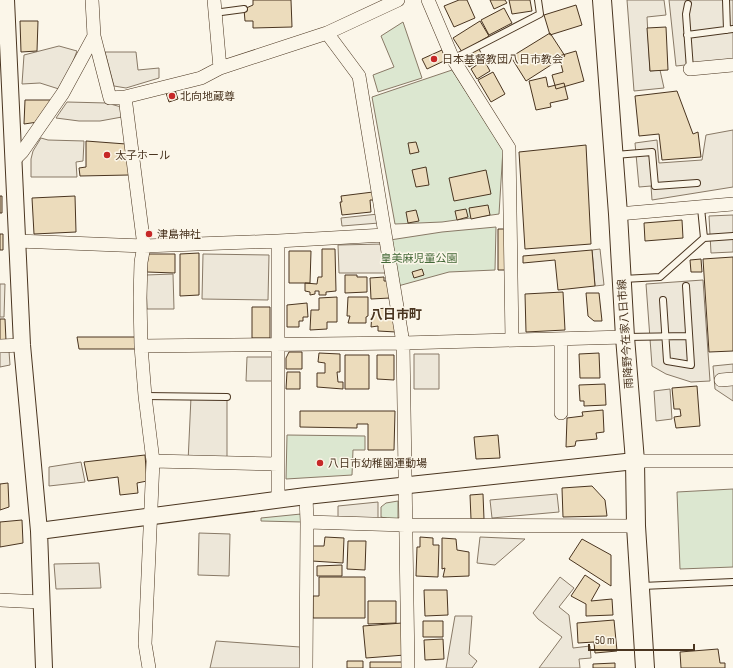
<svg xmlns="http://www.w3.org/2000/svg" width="733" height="668" viewBox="0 0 733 668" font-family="'Sofia Sans Condensed','Noto Sans JP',sans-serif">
  <rect width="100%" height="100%" fill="#fbf6e9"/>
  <path fill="#dce7d0" stroke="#887966" d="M403 22 422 78 378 92 373 75 394 67 381 36Z
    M452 70 503 149 499 214 442 222 395 224 372 97Z
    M496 227 495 270 449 272 398 286 390 240 442 232Z
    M287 435 365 436V450H353L352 475 286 479Z
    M733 489V567L680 569 677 492Z
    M398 501V521L381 517V507L386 503Z
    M301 514 302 522 261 521V518Z"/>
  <path fill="#ede7d9" stroke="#887966" d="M627 0H664L666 15 647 17 650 71 660 70 664 88 634 91Z
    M669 0H733V60L676 66Z
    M59 46 77 51 62 90 40 83 22 84 24 55Z
    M105 52H136L138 70 159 68V78L126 88 114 86Z
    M67 102 107 103 121 107 122 117 100 121H79L56 118Z
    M733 130V187L652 200 651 186 639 187 635 143 657 140 659 163 702 160 706 135Z
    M41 138 48 140 84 141 83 161 76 162 77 177H31V159L33 151Z
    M378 214 379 223 342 226 341 218Z
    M733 215V252L711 253 709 216Z
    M383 244 385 273H339L338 245Z
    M600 249 604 285 595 286 592 250Z
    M203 254 269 255 268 300 202 299Z
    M173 274 174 309H147L146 275Z
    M703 280 710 381 691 382 666 374 652 366 646 284Z
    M0 284H5L4 317H0Z
    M0 351H9L10 365 0 367Z
    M414 354H439V389H414Z
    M247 357H272V381H246Z
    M733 364V401L715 389 713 366Z
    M670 389 672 419 656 421 654 391Z
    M191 397H227V462H188Z
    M81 462 85 482 49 486V467Z
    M557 494 559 512 492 518 490 500Z
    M378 502V520L338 519V506Z
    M199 533 230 534 229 576 198 575Z
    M480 537 525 539 495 565 477 563Z
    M99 563 101 588 56 589 54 564Z
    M560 577 574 588 559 607 569 615 573 648 590 646 591 658 579 659 580 668H539L562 637 538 619 533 613Z
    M455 616H472L469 654 477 661 472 668H446Z
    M216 641 300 647V668H210Z"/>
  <path fill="#ecdcbc" stroke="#4a3520" d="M253 0H291L292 27 253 28V21H245L244 9 253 5Z
    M459 0H467L475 18 454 27 444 6Z
    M490 0H505L507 3 494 9Z
    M509 0H530L532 11 512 14Z
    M576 5 582 25 550 35 544 15Z
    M504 8 512 23 489 35 481 20Z
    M20 21H38L37 51 21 52Z
    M480 21 489 36 462 52 453 38Z
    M666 27 668 70 650 71 647 28Z
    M550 33 565 56 526 81 511 57Z
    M479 49 484 59 469 67 464 56Z
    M442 50 446 60 427 69 422 59Z
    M576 51 584 81 556 89 552 75 563 72 559 56Z
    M484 60 490 71 477 79 471 69Z
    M493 72 505 94 491 102 478 80Z
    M546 77 548 87 564 83 568 99 550 103 551 107 536 110 529 81Z
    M175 90 178 99 169 102 166 93Z
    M677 91 693 134 698 132 701 157 662 160 659 134 639 136 635 96Z
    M25 100H51L38 122 24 124Z
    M86 141 126 144 129 175 80 176 79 168 86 167Z
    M416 142 419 152 410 154 408 143Z
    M586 145 591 244 525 249 519 152Z
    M426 167 429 185 416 187 412 170Z
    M486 170 491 194 454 201 449 178Z
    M373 192 374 200H370L371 212 342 215 340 202H342L341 196Z
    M0 196H2V213H0Z
    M75 196 76 232 34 234 32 198Z
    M488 205 490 215 471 219 469 208Z
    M466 209 468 217 457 220 455 211Z
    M416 210 419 221 408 223 406 212Z
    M682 220 683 238 645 241 644 223Z
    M498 229H506V270H498Z
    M0 234H3V250H0Z
    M322 249H335L336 291 326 292V295H319V291H315V294L310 295V292L305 291V283L317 284 318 277H322Z
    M592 250 595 286 558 290 555 260 523 263V256Z
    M289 251H311L310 283H289Z
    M199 253V295L180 296V254Z
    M148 254H175V273L147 272Z
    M733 257V351L709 352 703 259Z
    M701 259 702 272H691L690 260Z
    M422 269 424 275 414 278 412 272Z
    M345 275H357V277H367V292L345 293Z
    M384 277V281H388L390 298 371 299 370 278Z
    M563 292 565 330 526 332 525 294Z
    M586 293H599L602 321H594L588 316Z
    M337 297V322H327V329L310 330 311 310H319V298Z
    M348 297H368V316L366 317V323H348L350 316H347Z
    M307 303 308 317H303V321H299V327H287V305Z
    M252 307H270V338H252Z
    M389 308V319H395L396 332 378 331V326L371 327 372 314H374V309Z
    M0 319H5L6 341H0Z
    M77 337H135L137 349H79Z
    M289 352H302V369H286V358Z
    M319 353 340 354V372H337L338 382H343V389L317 387V373H325V363L318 362Z
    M599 353 600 378H580L579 354Z
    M345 355H369V389H345Z
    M377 355H394V380L377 379Z
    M287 372H300V389H286Z
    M605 384 606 405 584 406V401H580L579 385Z
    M697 386 700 426 676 428 674 417 681 416 680 409H674L672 388Z
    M603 410 604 432 596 433 597 439 576 441 575 446 566 447 567 418 583 416 582 412Z
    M300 411H395L394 450H368V424H357V428L300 427Z
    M498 435 500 458 476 459 474 437Z
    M145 455 147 481 137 483 138 493 120 495 118 477 88 481 84 462Z
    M8 483 9 507 0 510V484Z
    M592 486 605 500 607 516 563 517 562 488Z
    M483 494 484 519H471L470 495Z
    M22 520 23 543 0 547V522Z
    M325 537 344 538 343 563 312 561V546H324Z
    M420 537 433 538V545H439L438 577 416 576 417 547H420Z
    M442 538 456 539 457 550 469 552V576L443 577 445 568 442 569Z
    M582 539 611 555V586L569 559Z
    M348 541H366L365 570 347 569Z
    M342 565V576H317V566Z
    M585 575 600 585 591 601 612 599 613 615 586 616V604L571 596Z
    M319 577H365V618H313V596H319Z
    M424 590H447L448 615 425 616Z
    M368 601H396V623L368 624Z
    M614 620 617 651 595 653 594 642 578 643 577 623Z
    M423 621H443V637H423Z
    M402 623 405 655 366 658 363 626Z
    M443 639 444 659 425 660 424 640Z
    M718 649 720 663H725V668H681L680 652Z
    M347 661H363V668H347Z
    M370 662H405V668H370Z
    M615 663V668H593V664Z"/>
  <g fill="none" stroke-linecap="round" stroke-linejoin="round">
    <defs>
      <path id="service" d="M726 0 727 30
        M688 4 686 14 690 69
        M214 13 244 9
        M687 35 733 29
        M453 59 540 14 538 0
        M615 155 652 152 655 186 697 183
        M701 208 704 238
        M623 279 660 277 704 238 733 236
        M663 300 667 361 691 365 686 286
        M626 337 689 336
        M145 396 227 397
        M642 586 733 582"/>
      <path id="minor" d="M92 0 94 36 110 98 125 97 201 78 220 68 327 33 398 0
        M214 0 220 68
        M428 0 453 59 509 148 512 340
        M327 33 359 76 403 343 408 668
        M690 69 733 65
        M125 97 144 246 141 262 140 298 141 346 145 396 153 461 145 644 149 668
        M13 161 22 152 63 93 94 36
        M618 214 733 204
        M17 241 144 246 278 241 385 235
        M278 241V499
        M561 340V413
        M0 346 22 345
        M141 346 403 343 625 337
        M721 380 733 379
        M153 461 278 464
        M635 461H733
        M306 496 307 522 306 668
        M307 522 405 525 636 526
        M0 600 41 602"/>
      <path id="tertiary" d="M6 0 22 345 39 531 44 668
        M39 531 306 496 635 461"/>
      <path id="secondary" d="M602 0 618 214 625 337 635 461 636 526 645 668"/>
    </defs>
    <use href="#service" stroke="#4a3520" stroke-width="8"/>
    <use href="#minor" stroke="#4a3520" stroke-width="14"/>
    <use href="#tertiary" stroke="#4a3520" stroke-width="18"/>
    <use href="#secondary" stroke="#4a3520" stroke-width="20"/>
    <use href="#service" stroke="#fbf6e9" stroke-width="6"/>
    <use href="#minor" stroke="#fbf6e9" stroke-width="13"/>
    <use href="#tertiary" stroke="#fbf6e9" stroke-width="16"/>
    <use href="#secondary" stroke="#fbf6e9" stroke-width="18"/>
  </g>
  <g fill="#c62828" stroke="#fbf6e9" stroke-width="1.5">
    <circle cx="434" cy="59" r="4"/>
    <circle cx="172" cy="96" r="4"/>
    <circle cx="107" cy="155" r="4"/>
    <circle cx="149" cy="234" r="4"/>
    <circle cx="320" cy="463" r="4"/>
  </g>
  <g text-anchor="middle" stroke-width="3" stroke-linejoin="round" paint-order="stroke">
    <g font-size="11" fill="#4a3520" stroke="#fbf6e9" text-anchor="start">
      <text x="442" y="63">日本基督教団八日市教会</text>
      <text x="180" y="100">北向地蔵尊</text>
      <text x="115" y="159">太子ホール</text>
      <text x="157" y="238">津島神社</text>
      <text x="328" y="467">八日市幼稚園運動場</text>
    </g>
    <g font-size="11" fill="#436837" stroke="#fbf6e9">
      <text x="419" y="262">皇美麻児童公園</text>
    </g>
    <g font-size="11" fill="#4a3520" stroke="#fbf6e9">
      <text transform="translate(625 334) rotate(-94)" y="4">雨降野今在家八日市線</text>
    </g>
    <g font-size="13" font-weight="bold" fill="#4a3520" stroke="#fbf6e9">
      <text x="396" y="319">八日市町</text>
    </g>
  </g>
  <path d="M589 644v6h105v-6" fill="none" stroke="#4a3520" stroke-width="2"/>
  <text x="595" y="644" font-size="12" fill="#4a3520" stroke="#fbf6e9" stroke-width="3" paint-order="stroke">50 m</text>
</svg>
